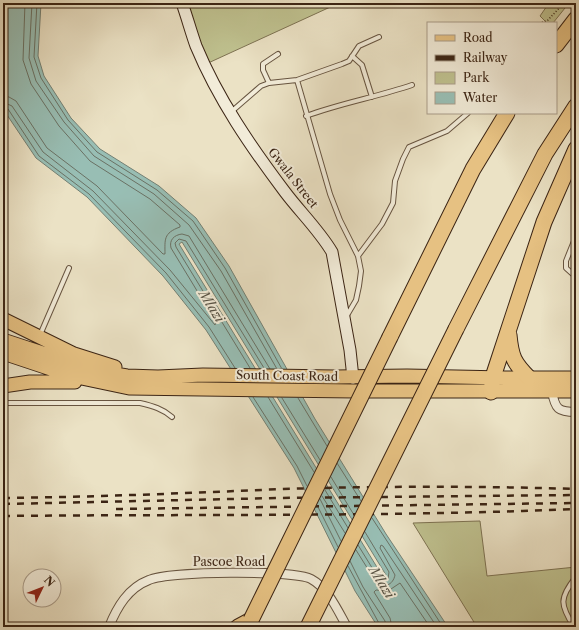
<svg xmlns="http://www.w3.org/2000/svg" width="579" height="630" viewBox="0 0 579 630" font-family="'Libre Caslon Text',serif">
  <rect width="100%" height="100%" fill="#ebe2c5"/>
  <filter id="stains"><feTurbulence type="fractalNoise" baseFrequency=".005" numOctaves="4"/><feColorMatrix values="0 0 0 0 .2 0 0 0 0 .09 0 0 0 0 .02 0 0 0 .5 -.17"/></filter>
  <radialGradient id="worn" r=".72"><stop offset=".6" stop-color="#630" stop-opacity="0"/><stop offset="1" stop-color="#630" stop-opacity=".3"/></radialGradient>
  <path fill="#bfc18f" stroke="#7d7252" d="M182 3H339L206 64Z
    M549 3H569L553 23H547L540 16Z
    M480 521 487 576 576 567V627H477L413 523Z"/>
  <path fill="#98beb4" stroke="#738074" fill-rule="evenodd" d="M3 3H41L38 56 44 76 71 118 100 149 159 186 196 218 229 266 315 419 386 534 448 627H378L355 591 294 468 206 330 163 276 87 197 36 158 3 109ZM182 242 386 575 383 577 179 244Z"/>
  <g fill="none" stroke-linecap="round" stroke-linejoin="round">
    <path stroke="#6a7164" stroke-width="1" d="M32 3 29 58 36 81 64 122 94 156 154 194 189 225 221 271 277 369
      M37 3 34 57 41 78 68 120 97 152 157 190 193 221 225 268 282 369
      M3 96 9 97 16 101 47 148 97 186 163 254H165C165 240 163 233 180 227V225L150 199 90 161 59 126 31 84 23 60 25 3
      M3 102 12 106 43 152 93 191 170 270 215 325 216 322 171 248C169 240 174 235 182 234L189 236 270 369
      M3 107 8 109 39 156 89 194 166 273 209 327 235 368
      M250 368 176 247 175 243 179 239 186 241 264 368
      M253 397 297 466 307 486
      M268 397 314 472
      M282 398 320 460
      M298 398 327 446
      M337 463 361 501
      M331 477 354 515
      M325 490 348 528
      M322 496 345 533
      M320 499 341 541
      M317 505 338 547
      M372 518 443 627
      M358 545 379 579 383 581 388 579 389 572 365 532
      M356 550 376 582C384 589 393 585 395 575L380 548 381 545 383 546 437 627
      M350 561 363 587 385 621 386 627
      M348 566 381 627
      M392 627 390 618 374 592 376 590 388 591 400 583 430 627"/>
    <defs>
      <path id="lane" d="M352 56 362 65 372 97
        M297 80 330 194 340 220 358 256 361 271 359 286 356 300 346 317
        M269 83 263 70V64L278 54
        M231 112 261 86 269 83 297 80 342 64 349 61 359 46 379 37
        M306 116C341 103 377 97 412 85
        M576 236 566 261V268L576 277
        M358 256 382 224 393 203 395 181 403 159 409 147 447 131 468 113
        M40 335 69 268
        M3 403H140C153 406 163 409 172 417
        M574 627C560 605 559 598 576 577"/>
      <path id="street" d="M552 391C555 409 558 412 576 412
        M109 627C117 607 128 588 149 580 169 571 293 570 311 579 328 588 338 611 347 627"/>
      <path id="secondary" d="M182 3C187 17 191 32 196 46 218 99 251 147 285 192 300 212 319 230 332 252L350 350 353 378"/>
      <path id="primary" d="M3 319 74 354 115 367
        M3 340 97 371 127 376 158 377 203 375 335 377 407 376 505 378H576
        M3 353 72 376 129 388 355 391H576
        M3 386 30 382H75"/>
      <path id="highway" d="M556 45 576 19
        M456 329 545 154 576 106
        M509 335C511 357 514 363 529 378
        M390 337 473 169 507 113
        M491 392 493 377 544 222 576 149
        M238 627 251 620"/>
    </defs>
    <use href="#lane" stroke="#675440" stroke-width="6"/>
    <use href="#street" stroke="#675440" stroke-width="10"/>
    <use href="#secondary" stroke="#3b2414" stroke-width="13"/>
    <use href="#primary" stroke="#3b2414" stroke-width="15"/>
    <use href="#highway" stroke="#3b2414" stroke-width="17"/>
    <path stroke="#3b2414" stroke-width="1.5" stroke-dasharray="1 2" stroke-linecap="butt" d="M539 23 547 21 564 3"/>
    <use href="#lane" stroke="#f2ecd9" stroke-width="4"/>
    <use href="#street" stroke="#f2ecd9" stroke-width="8"/>
    <use href="#secondary" stroke="#f2ecd9" stroke-width="11"/>
    <use href="#primary" stroke="#e6c182" stroke-width="13"/>
    <use href="#highway" stroke="#e6c182" stroke-width="15"/>
    <path stroke="#3b2414" stroke-width="2.5" stroke-dasharray="7 7" stroke-linecap="butt" d="M3 498C97 497 190 493 283 489 381 486 479 486 576 489
      M3 504 277 498 576 495
      M116 509 576 503
      M3 516C194 514 385 517 576 509"/>
    <defs>
      <path id="highway-bridge" d="M251 620 390 337
        M308 627 456 329"/>
    </defs>
    <use href="#highway-bridge" stroke="#3b2414" stroke-width="17" stroke-linecap="butt"/>
    <use href="#highway-bridge" stroke="#e6c182" stroke-width="15"/>
  </g>
  <g text-anchor="middle" stroke-width="4" stroke-linejoin="round" paint-order="stroke">
    <g font-size="12" fill="#3b2414" stroke="#f2ecd9">
      <text transform="translate(293 178) rotate(52)" y="4">Gwala Street</text>
      <text transform="translate(287 376) rotate(1)" y="4">South Coast Road</text>
      <text x="229" y="566">Pascoe Road</text>
    </g>
    <g font-size="13" font-style="italic" fill="#575244" stroke="#f2ecd9">
      <text transform="translate(212 306) rotate(58)" y="5">Mlazi</text>
      <text transform="translate(382 582) rotate(58)" y="5">Mlazi</text>
    </g>
  </g>
  <rect width="579" height="630" fill="none" stroke="#ebe2c5" stroke-width="16"/>
  <rect x="4" y="4" width="571" height="622" fill="none" stroke="#3b2414" stroke-width="2"/>
  <rect x="8" y="8" width="563" height="614" fill="none" stroke="#3b2414"/>
  <rect x="427" y="22" width="130" height="92" fill="#f2ecd9" stroke="#a99c8a"/>
  <rect x="435" y="35" width="20" height="6" fill="#e6c182" stroke="#a99c8a"/>
  <text x="463" y="42" font-size="12" fill="#3b2414">Road</text>
  <rect x="435" y="55" width="20" height="6" fill="#3b2414" stroke="#a99c8a"/>
  <text x="463" y="62" font-size="12" fill="#3b2414">Railway</text>
  <rect x="435" y="72" width="20" height="12" fill="#bfc18f" stroke="#a99c8a"/>
  <text x="463" y="82" font-size="12" fill="#3b2414">Park</text>
  <rect x="435" y="92" width="20" height="12" fill="#98beb4" stroke="#a99c8a"/>
  <text x="463" y="102" font-size="12" fill="#3b2414">Water</text>
  <g transform="translate(42 588) rotate(47)"><circle r="19" fill="#f2ecd9" stroke="#a99c8a"/>
  <path d="M0-3L7 15L0 10L-7 15Z" fill="#8f2418"/>
  <text y="-6" font-size="11" font-weight="bold" text-anchor="middle" fill="#3b2414">N</text>
  </g>
  <rect width="100%" height="100%" filter="url(#stains)"/>
  <rect width="100%" height="100%" fill="url(#worn)"/>
</svg>
